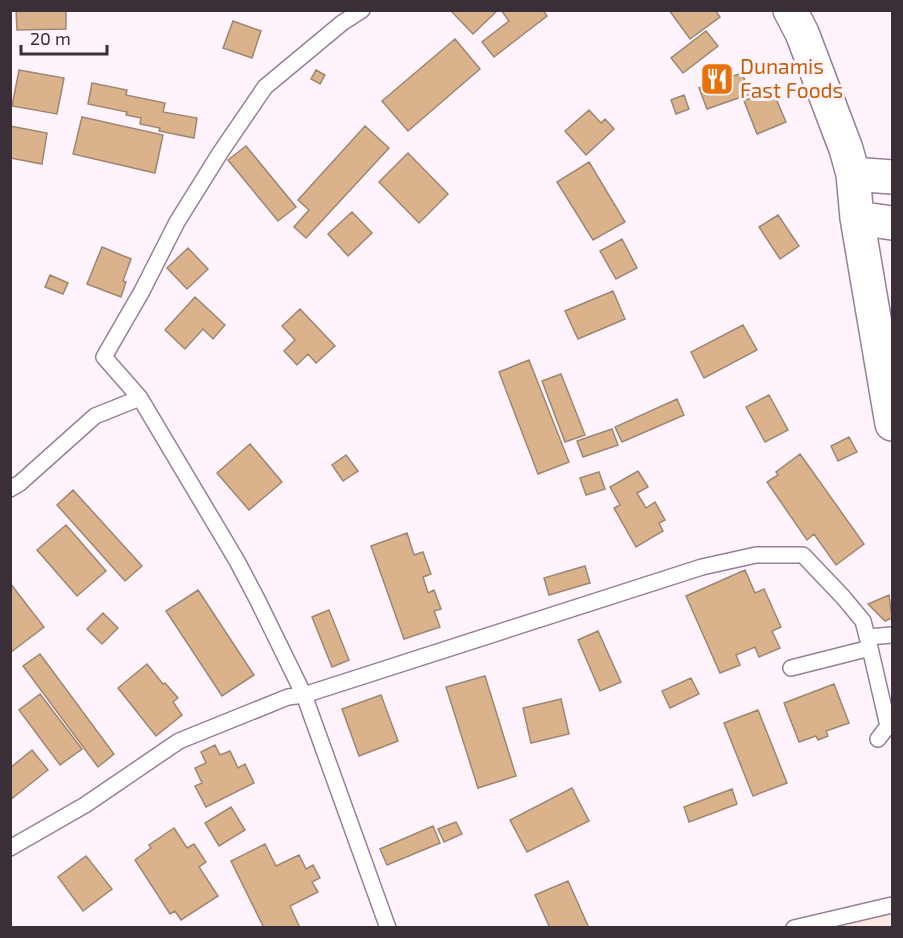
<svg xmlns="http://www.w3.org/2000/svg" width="903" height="938" viewBox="0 0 903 938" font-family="'Exo 2',sans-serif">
  <rect width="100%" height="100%" fill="#fff3fd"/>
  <path fill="#fde8e4" d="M892 909V927H831Z"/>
  <path fill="#dab38c" stroke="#9e866f" stroke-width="1.5" d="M16 10H66V29L17 30Z
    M450 10H498L473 34Z
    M543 10 547 16 494 57 482 42 509 21 501 10Z
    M669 10H715L720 17 690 39Z
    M233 21 261 31 252 58 223 48Z
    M706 31 718 46 683 73 671 58Z
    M455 39 480 69 408 131 382 101Z
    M19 70 64 78 57 114 12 106Z
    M316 70 325 75 320 84 311 79Z
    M742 73 750 94 707 109 699 88Z
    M92 83 127 90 126 95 165 103 163 112 197 118 194 138 159 131 160 128 140 124 141 118 126 115 127 112 88 104Z
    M772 89 786 122 757 134 744 101Z
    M684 95 689 109 676 114 671 100Z
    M589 110 601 123 605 119 614 129 586 155 565 131Z
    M82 117 163 135 155 173 73 154Z
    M10 126 47 133 42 164 10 158Z
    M365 126 389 148 306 238 294 227 309 210 298 200Z
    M246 146 296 207 278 221 228 160Z
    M408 153 448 194 419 223 379 182Z
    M589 162 625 222 593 240 557 182Z
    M352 212 372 233 348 256 328 234Z
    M778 215 799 246 780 259 759 227Z
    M622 239 637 268 616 279 600 251Z
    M102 247 131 259 123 281 126 282 121 297 87 284Z
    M188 248 208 269 187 289 167 268Z
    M50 275 68 283 63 294 45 287Z
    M613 291 625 319 578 339 565 311Z
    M195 297 225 325 213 339 203 329 185 349 165 330Z
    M300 309 335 346 316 363 308 354 297 365 284 351 295 340 282 326Z
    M743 325 757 350 704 378 691 352Z
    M529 360 569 462 538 474 499 372Z
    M561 374 585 435 565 442 542 381Z
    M769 395 788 430 765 442 746 407Z
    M677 399 684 415 622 442 615 427Z
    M612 429 618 445 583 457 577 441Z
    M849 437 857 452 838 461 831 446Z
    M250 444 282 482 249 510 217 473Z
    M800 454 864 544 836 565 814 534 807 540 767 482 778 475 776 472Z
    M346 455 358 471 343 481 332 465Z
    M638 471 648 487 637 493 646 508 655 502 665 520 659 523 663 531 636 547 614 508 620 505 610 487Z
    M599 472 605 489 586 495 580 478Z
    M73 490 142 566 125 581 57 505Z
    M66 525 106 571 77 596 37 550Z
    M407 533 414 555 423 552 431 574 423 577 428 593 434 590 441 609 434 611 440 627 404 639 371 546Z
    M585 566 590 583 549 595 544 578Z
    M745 570 755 593 764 589 781 627 772 631 780 648 759 657 755 647 736 655 740 665 720 673 686 596Z
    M10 583 44 627 11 652 10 651Z
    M198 590 254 675 222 696 166 611Z
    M889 595 892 618 885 621 868 604Z
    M329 610 349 660 332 667 312 617Z
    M103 613 118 628 102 644 87 629Z
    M598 631 621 682 600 691 578 640Z
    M40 654 114 754 98 767 23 666Z
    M147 664 163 684 165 683 178 698 173 702 182 715 156 736 118 688Z
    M485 676 516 776 478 788 446 687Z
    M691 678 699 694 670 708 662 691Z
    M834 684 849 723 826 731 828 736 818 740 816 736 799 742 784 703Z
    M40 694 82 749 60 765 19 710Z
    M381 695 398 741 359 756 342 709Z
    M561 699 569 734 531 743 523 708Z
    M758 710 787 783 753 796 724 723Z
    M215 745 220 755 230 751 238 768 245 764 254 783 206 807 195 786 202 783 195 768 206 763 201 752Z
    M32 750 48 770 10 800V768Z
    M572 788 589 821 527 852 510 820Z
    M732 789 737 804 689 822 684 807Z
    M231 807 245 830 219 846 205 823Z
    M456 822 462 834 444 842 438 829Z
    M433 826 440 843 387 865 380 849Z
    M174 828 187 848 194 844 206 862 199 867 218 896 181 920 175 911 170 914 135 860 151 848 149 845Z
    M265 844 276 866 299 855 306 869 313 865 320 878 312 882 318 892 290 906 300 928H264L231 861Z
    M86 856 112 889 83 911 58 877Z
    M568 881 589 928H550L535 895Z"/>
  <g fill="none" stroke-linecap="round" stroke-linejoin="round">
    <defs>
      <path id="service" d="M362 10 342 23 265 87 220 153 177 222 142 291 104 357 140 398 237 561 257 599 304 695 388 928
        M10 489 20 483 95 416 140 398
        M868 637 892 635
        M791 668 870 648
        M10 848 85 805 179 741 288 697 304 695 702 567 756 555H803L843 597 863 621 870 648 888 726 878 739
        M794 928 892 905"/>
      <path id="tertiary" d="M790 10 802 33 846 149 853 174 857 218 892 424
        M853 174 892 177
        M857 218 892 223"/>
    </defs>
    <use href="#service" stroke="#997f96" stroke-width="18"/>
    <use href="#tertiary" stroke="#997f96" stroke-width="36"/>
    <use href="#service" stroke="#fff" stroke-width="15"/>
    <use href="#tertiary" stroke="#fff" stroke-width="33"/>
  </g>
  <defs>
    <symbol id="restaurant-square" viewBox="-11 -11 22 22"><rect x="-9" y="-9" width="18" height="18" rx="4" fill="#e8710a" stroke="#fff3fd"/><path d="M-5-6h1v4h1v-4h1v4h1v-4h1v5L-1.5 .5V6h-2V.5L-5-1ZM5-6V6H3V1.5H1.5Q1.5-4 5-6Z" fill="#fff"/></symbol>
  </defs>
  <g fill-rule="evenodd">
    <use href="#restaurant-square" x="698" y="60" width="38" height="38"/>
  </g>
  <g text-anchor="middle" stroke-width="6" stroke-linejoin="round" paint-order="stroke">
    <g font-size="21" fill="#c56008" stroke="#fff3fd" text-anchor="start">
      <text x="740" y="74">Dunamis<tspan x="740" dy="24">Fast Foods</tspan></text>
    </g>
  </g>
  <rect width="903" height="938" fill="none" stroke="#3a2f38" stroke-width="24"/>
  <path d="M21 45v9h86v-9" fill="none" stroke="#3a2f38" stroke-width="3"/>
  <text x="30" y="45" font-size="18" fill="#3a2f38" stroke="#fff3fd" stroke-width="4.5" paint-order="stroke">20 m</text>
</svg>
